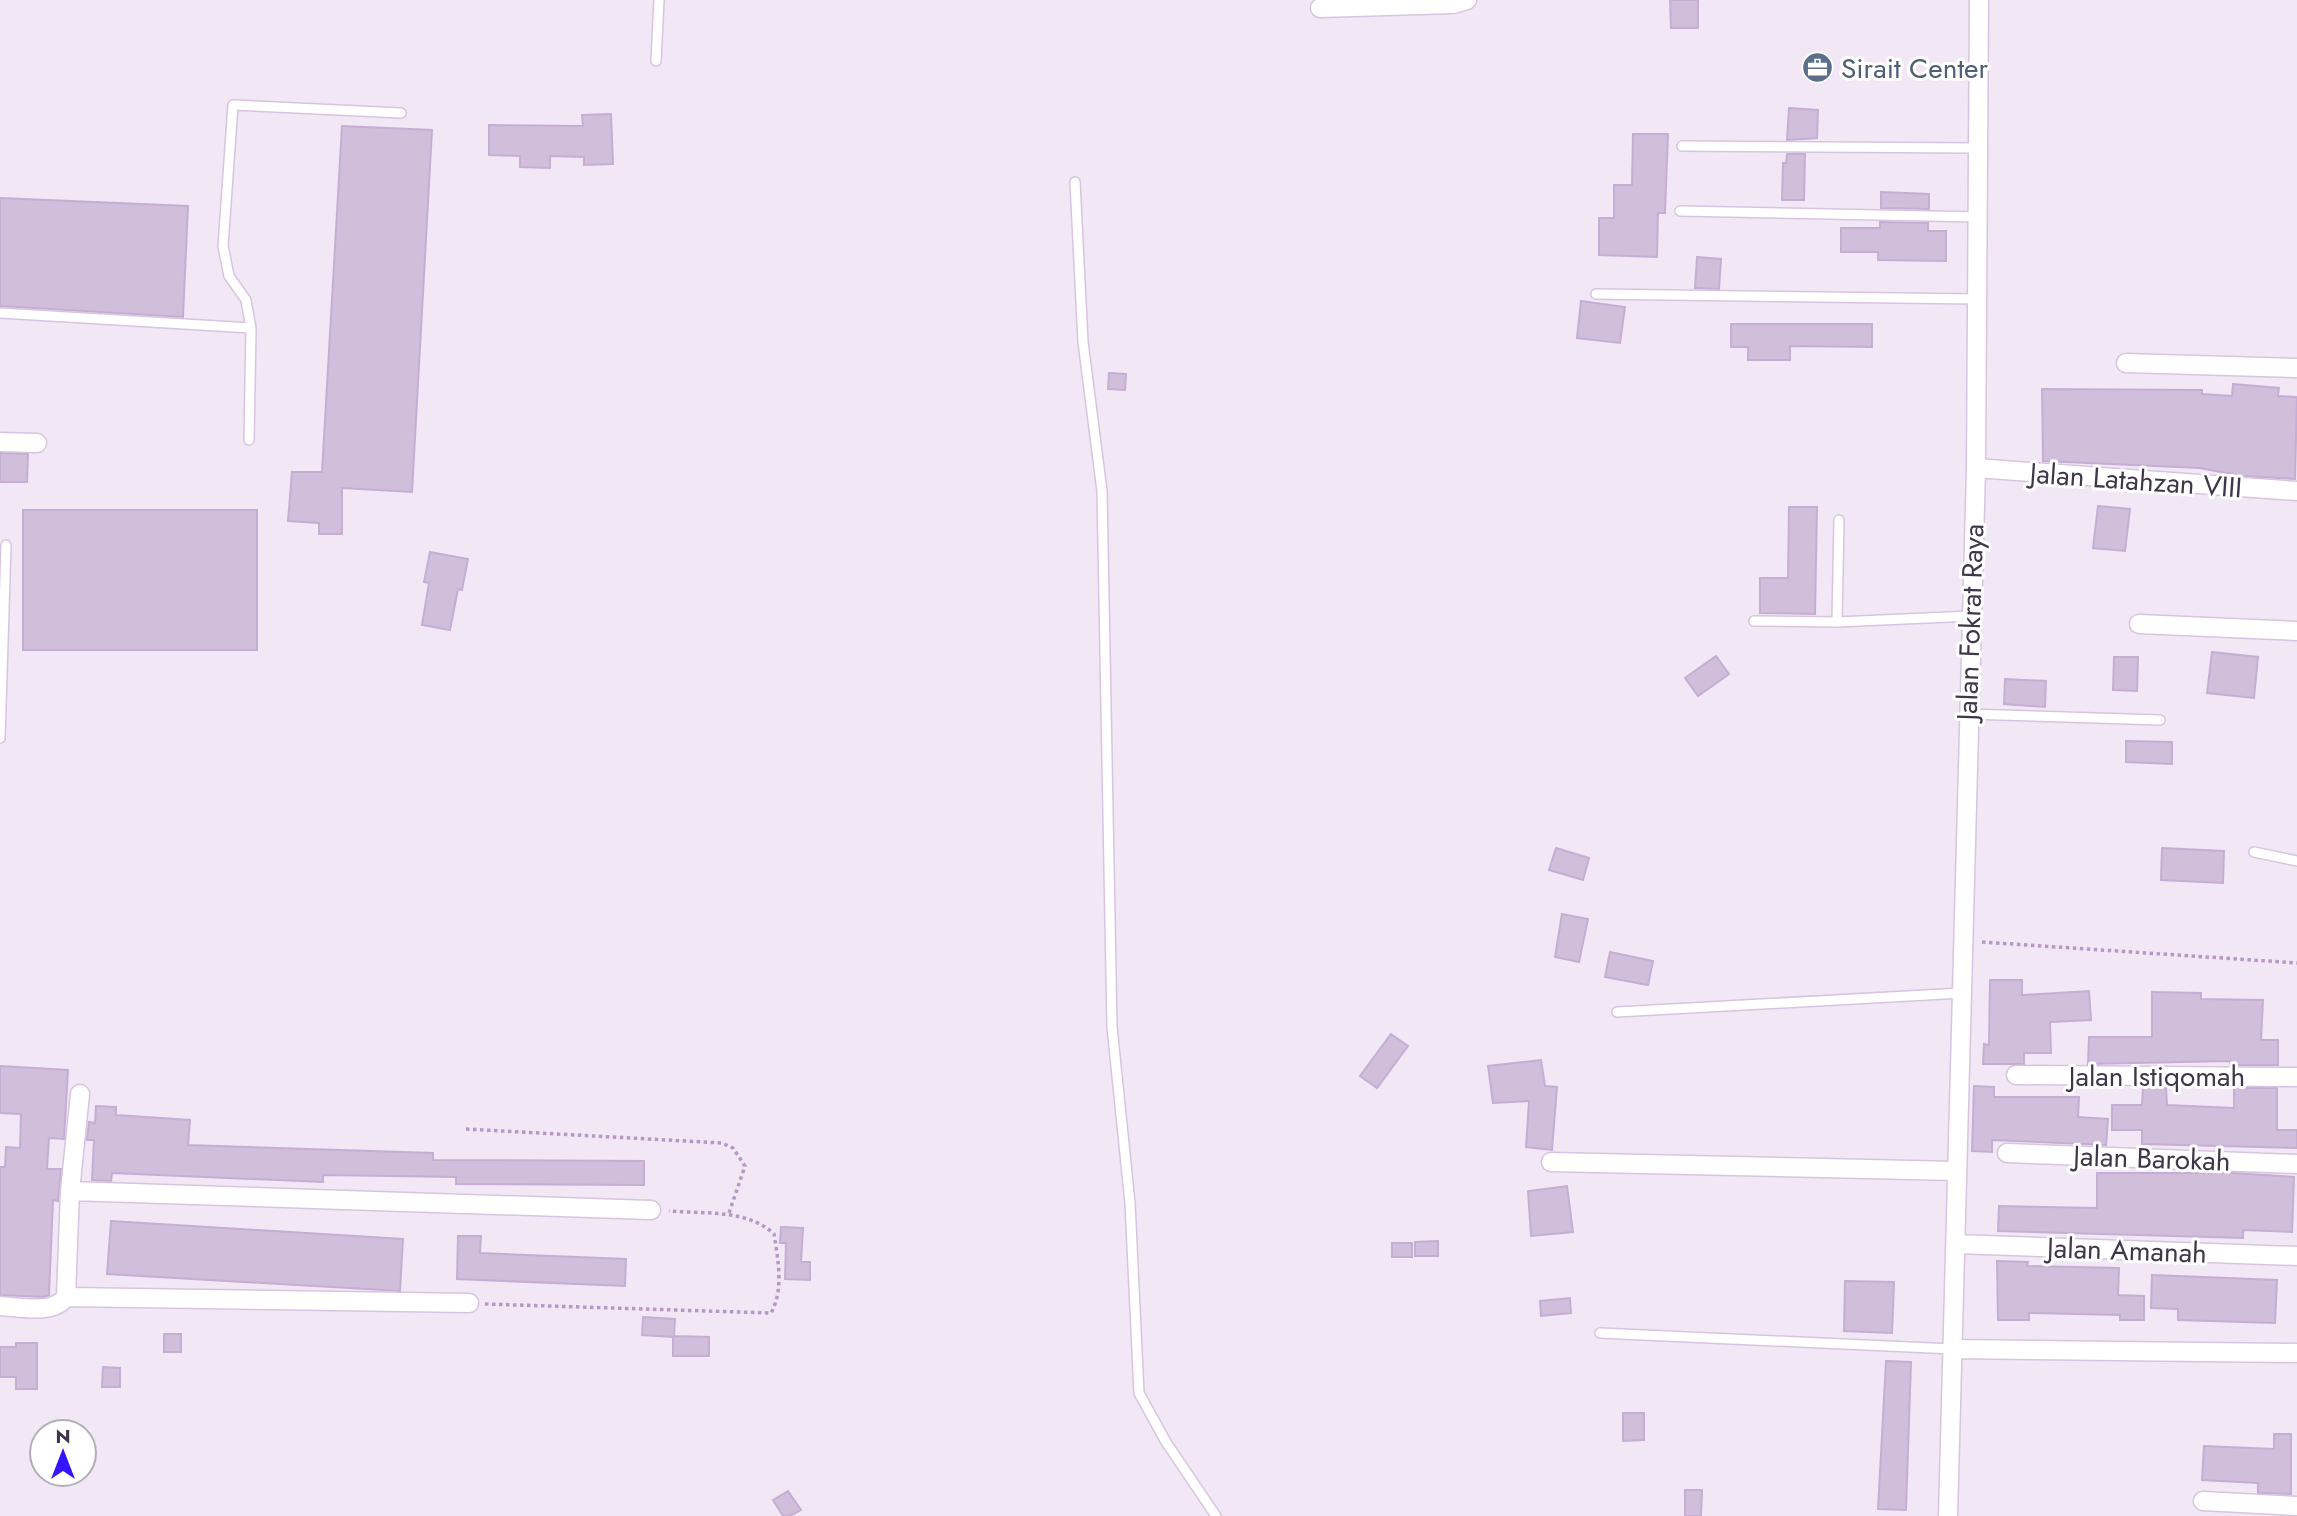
<svg xmlns="http://www.w3.org/2000/svg" width="2297" height="1516" viewBox="0 0 2297 1516" font-family="Jost,sans-serif">
  <rect width="100%" height="100%" fill="#f1e7f5"/>
  <path fill="#d0bedb" stroke="#c5aed4" stroke-width="2" d="M1670 0H1698V28H1671Z
    M1789 108 1818 110 1817 138 1787 140Z
    M611 114 613 164 584 165V157L550 156V168L520 167V156L489 155V125L583 126 582 115Z
    M342 126 432 130 412 492 342 488V534H319V523L288 521 292 472H322Z
    M1633 134H1668L1665 213H1658L1657 257 1599 255V218H1614V185H1632Z
    M1787 154H1805L1804 200H1782L1783 163H1786Z
    M1881 192 1929 194V209L1881 208Z
    M0 198 188 206 183 317 0 306Z
    M1880 222 1928 223V231H1946V261L1878 260V252H1841V228H1880Z
    M1697 257 1721 259 1719 289 1695 288Z
    M1581 301 1625 307 1620 343 1577 338Z
    M1731 324H1872V347L1790 346V360H1748V347H1731Z
    M1109 373 1126 374 1125 390 1108 389Z
    M2233 384 2279 388 2278 396 2297 397 2295 479 2241 476 2200 468 2043 461 2042 389 2202 390V394L2232 396Z
    M0 453 28 454 27 482H0Z
    M2098 506 2130 509 2125 551 2093 548Z
    M1789 507H1817L1815 614 1760 613V578H1788Z
    M23 510H257V650H23Z
    M430 552 468 559 462 590 458 589 450 630 422 625 429 583 424 582Z
    M2212 652 2258 657 2254 698 2207 693Z
    M1716 656 1729 674 1698 696 1685 678Z
    M2114 657H2138L2137 691 2113 690Z
    M2005 679 2046 681 2045 707 2004 704Z
    M2126 741 2172 742V764L2126 762Z
    M1556 848 1589 858 1583 880 1549 870Z
    M2162 848 2224 851 2223 883 2161 880Z
    M1562 914 1588 919 1579 962 1555 957Z
    M1610 952 1653 961 1648 985 1605 977Z
    M1990 980H2022V995L2089 991 2091 1020 2050 1022 2051 1053H2024V1064H1983L1984 1044 1989 1045Z
    M2152 992 2201 993V999L2263 1000 2261 1040H2278V1065H2230V1061L2088 1064 2089 1037H2152Z
    M1391 1034 1408 1046 1377 1088 1360 1076Z
    M1541 1060 1545 1086 1557 1087 1552 1150 1526 1147 1529 1101 1493 1103 1488 1066Z
    M0 1066 68 1070 64 1139 49 1138 47 1169H61L58 1201 53 1200 49 1295 43 1297 0 1295V1167H5L6 1147 20 1148 21 1114 0 1113Z
    M1974 1086 1994 1087V1097H2079L2078 1117 2108 1119 2106 1145 1992 1140V1152L1972 1151Z
    M2143 1087H2166L2167 1105 2234 1108V1088H2277V1130H2297V1148L2142 1144V1130H2112V1105H2142Z
    M96 1106 116 1107V1115L190 1120 188 1145 433 1153V1160L644 1161V1185L456 1184V1177L323 1175V1182L112 1173 111 1181 92 1180 94 1140H87L89 1122 95 1123Z
    M2097 1173H2234L2294 1177 2292 1232 2243 1230V1238L1998 1231 1999 1206 2097 1208Z
    M1567 1186 1573 1232 1531 1236 1528 1191Z
    M111 1221 403 1239 400 1291 107 1274Z
    M781 1227 803 1228 801 1262H810V1280L785 1279 786 1243H780Z
    M458 1236H481L480 1253 626 1259 625 1286 457 1279Z
    M1438 1241V1256H1415V1242Z
    M1392 1243H1412V1257H1392Z
    M1997 1261 2028 1262 2027 1266 2119 1268 2118 1295 2144 1296V1320H2120V1315L2029 1313V1320H1998Z
    M2152 1275 2277 1280 2275 1323 2178 1320V1309L2151 1308Z
    M1845 1281 1894 1282 1892 1333 1844 1331Z
    M1570 1298 1571 1313 1541 1316 1540 1301Z
    M643 1317 675 1319 674 1336 709 1337V1356H673V1337L642 1335Z
    M164 1334H181V1352H164Z
    M16 1343H37V1389H16V1377H0V1347H16Z
    M1886 1361 1911 1362 1906 1510 1878 1509Z
    M103 1367 120 1368V1387H102Z
    M1623 1413H1644V1440L1623 1441Z
    M2274 1434H2291V1494L2258 1493V1483L2202 1480 2204 1446 2274 1449Z
    M1685 1490H1702L1701 1516H1685Z
    M788 1491 801 1510 790 1516H783L773 1500Z"/>
  <g fill="none" stroke-linecap="round" stroke-linejoin="round">
    <defs>
      <path id="service" d="M656 61 659 0
        M1682 146 1978 148
        M1075 182 1083 342 1102 491 1112 1027 1130 1203 1139 1393 1166 1442 1216 1516
        M1680 211 1978 217
        M1596 294 1978 299
        M0 313 251 328 249 440
        M251 328 246 300 229 276 223 246 233 105 401 113
        M1754 621 1837 622 1971 616
        M1837 622 1839 520
        M1967 714 2160 720
        M0 738 6 545
        M2254 852 2297 861
        M1617 1012 1962 993
        M1600 1333 1953 1349"/>
      <path id="minor" d="M1320 8 1453 4 1467 0
        M2126 363 2297 368
        M0 442 37 443
        M1976 468 2297 491
        M2139 624 2297 631
        M2016 1075 2297 1077
        M2007 1153 2297 1164
        M1551 1162 1956 1171
        M70 1191 651 1210
        M1956 1244 2297 1256
        M66 1297 469 1303
        M0 1306C20 1307 53 1315 66 1297L70 1191 80 1094
        M1955 1349 2297 1353
        M2203 1501 2297 1506
        M1948 1516 1976 468 1979 0"/>
    </defs>
    <use href="#service" stroke="#d7c5e0" stroke-width="12"/>
    <use href="#minor" stroke="#d7c5e0" stroke-width="21"/>
    <path stroke="#b598c5" stroke-width="3.5" stroke-dasharray="3.5 3.5" stroke-linecap="butt" d="M1982 942 2297 963
      M466 1129 722 1143 733 1148 745 1166 728 1216
      M485 1304 771 1313C784 1290 778 1259 774 1234 747 1209 705 1214 669 1211"/>
    <use href="#service" stroke="#fff" stroke-width="9"/>
    <use href="#minor" stroke="#fff" stroke-width="18"/>
  </g>
  <defs>
    <symbol id="office-disc" viewBox="-11 -11 22 22"><circle r="9.5" fill="#5c6f8a" stroke="#fff"/><path d="M-6-3h4V-5.5h4V-3h4V5H-6ZM-1-4.5V-3h2v-1.5ZM-6 0V1H6V0Z" fill="#fff"/></symbol>
  </defs>
  <g fill-rule="evenodd">
    <use href="#office-disc" x="1800" y="50" width="35" height="35"/>
  </g>
  <g text-anchor="middle" stroke-width="6" stroke-linejoin="round" paint-order="stroke">
    <g font-size="28" fill="#4e5e75" stroke="#fff" text-anchor="start">
      <text x="1841" y="78">Sirait Center</text>
    </g>
    <g font-size="28" fill="#413549" stroke="#fff">
      <text transform="translate(2136 480) rotate(4)" y="10">Jalan Latahzan VIII</text>
      <text transform="translate(1970 622) rotate(-88)" y="10">Jalan Fokrat Raya</text>
      <text x="2157" y="1086">Jalan Istiqomah</text>
      <text transform="translate(2152 1158) rotate(2)" y="10">Jalan Barokah</text>
      <text transform="translate(2127 1250) rotate(2)" y="10">Jalan Amanah</text>
    </g>
  </g>
  <g transform="translate(63 1453)"><circle r="33" fill="#ffffff" stroke="#b3aeb6" stroke-width="2"/>
  <path d="M0-5L12 26L0 18L-12 26Z" fill="#3714ff"/>
  <text y="-10" font-size="19" font-weight="bold" text-anchor="middle" fill="#413549">N</text>
  </g>
</svg>
